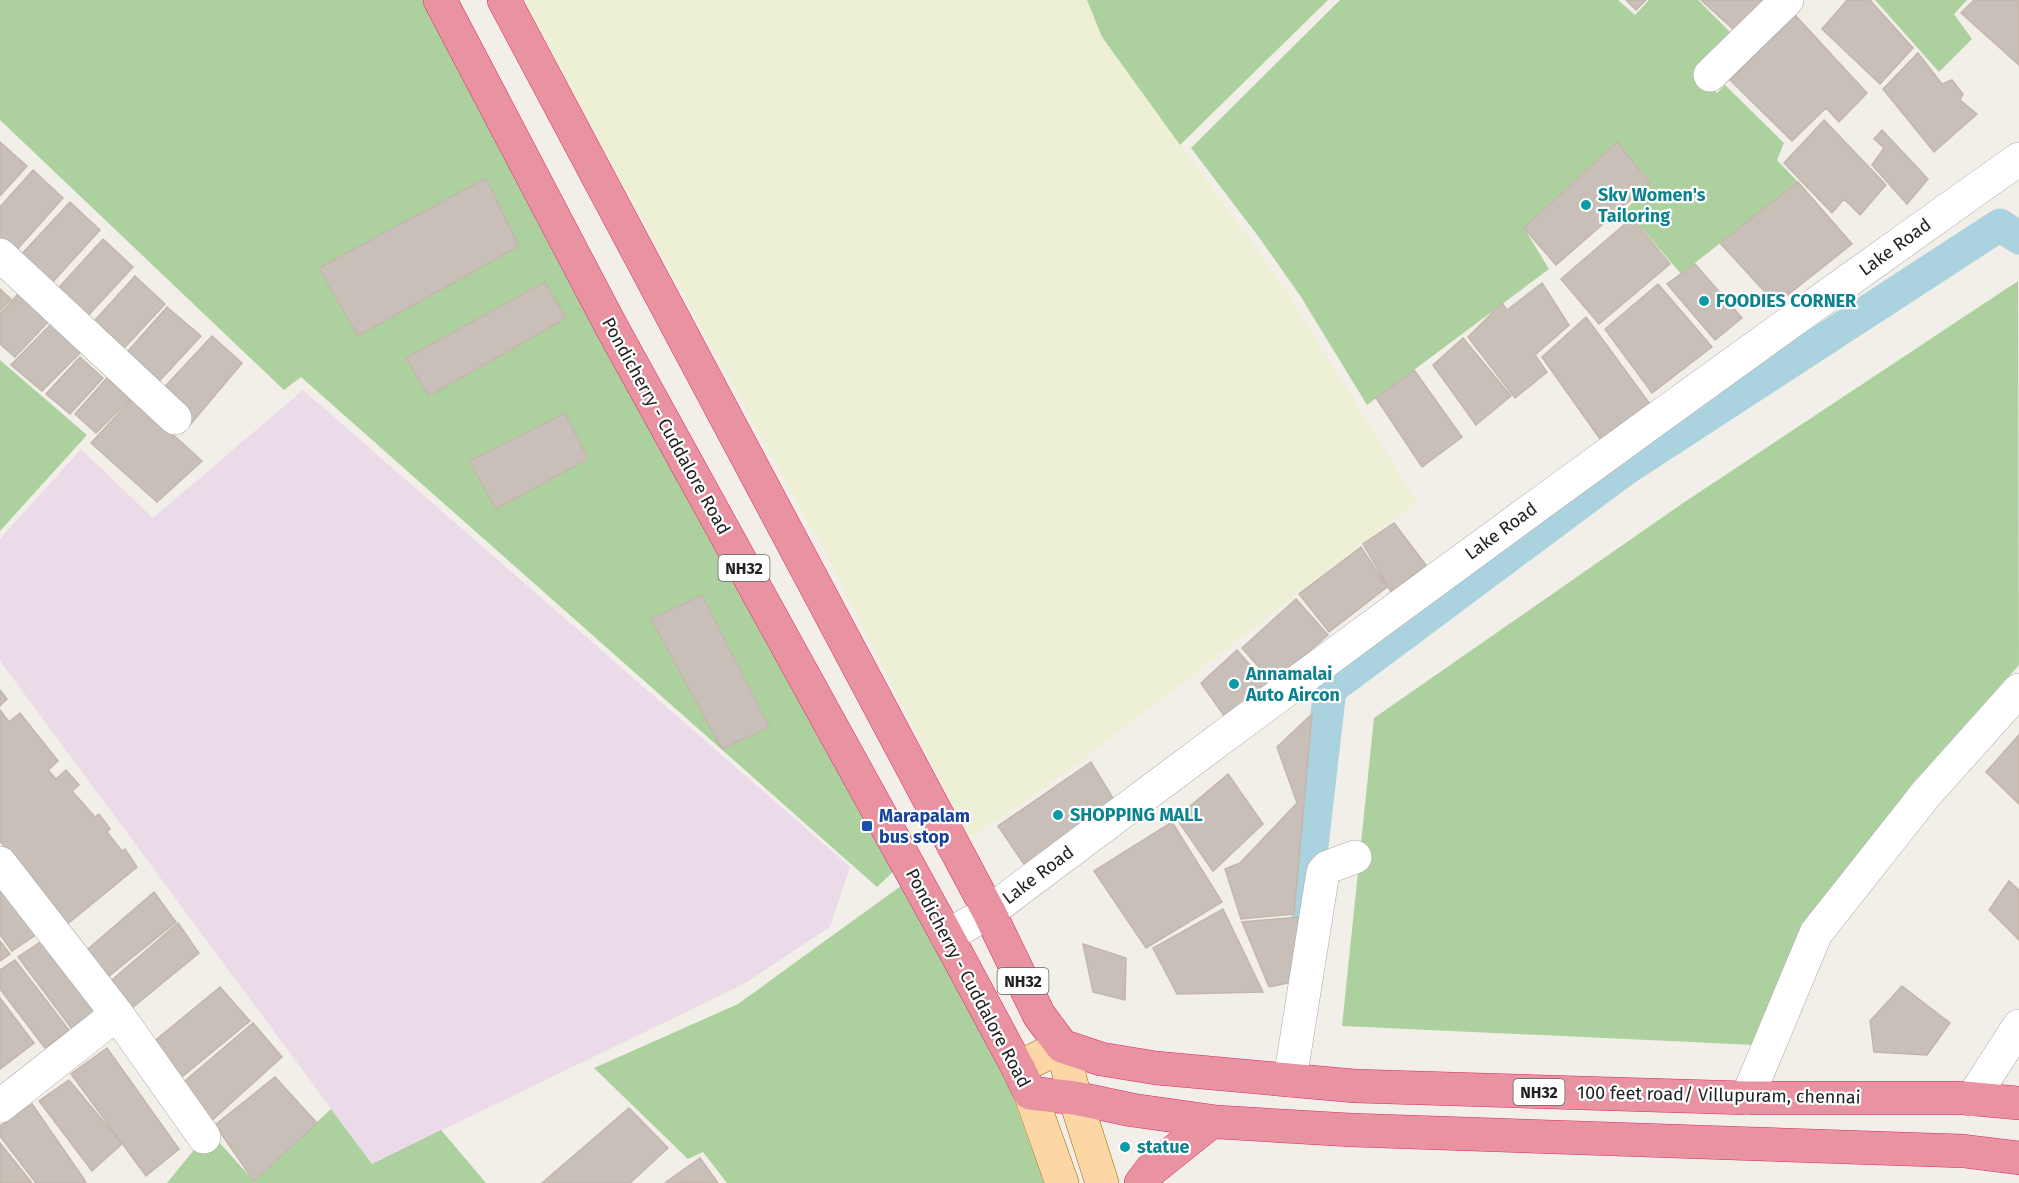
<svg xmlns="http://www.w3.org/2000/svg" width="2019" height="1183" viewBox="0 0 2019 1183" font-family="'Fira Sans',sans-serif">
  <rect width="100%" height="100%" fill="#f2efe9"/>
  <path fill="#ebdbe8" d="M303 390 850 867 830 927 744 984 372 1164 0 661V539L81 449 153 518Z"/>
  <path fill="#eef0d5" d="M521 0H1087L1102 37 1283 286 1417 502 1068 771 969 839 831 564Z"/>
  <path fill="#add19e" d="M0 0H423L896 869 877 887 301 377 284 390 0 120Z
    M1087 0H1328L1180 145 1102 37Z
    M1340 0H1618L1635 15 1649 0H1698L1737 39 1703 77 1717 93 1725 85 1784 143 1777 160 1798 182 1681 274 1626 210 1650 182 1617 142 1524 228 1549 269 1367 405 1301 297 1261 240 1191 148Z
    M1875 0H1967L1954 14 1972 39 1939 72Z
    M2018 281 2019 665 1912 784 1799 932 1755 1045 1342 1026 1374 718 1683 503Z
    M0 360 87 435 0 531Z
    M905 883 1001 1064 1044 1183H727L703 1152 688 1159 594 1068 738 1004Z
    M331 1109 372 1164 441 1130 486 1183H167L198 1145 218 1141 254 1181Z"/>
  <g fill="none" stroke-linecap="round" stroke-linejoin="round">
    <path stroke="#aad3df" stroke-width="33" d="M1305 907 1330 689 1624 470 2000 225 2019 238"/>
  </g>
  <path fill="#c7bfb8" stroke="#c4b6ab" stroke-width="1.5" d="M1626 0H1646L1636 10Z
    M1701 0H1764L1735 31Z
    M1847 0H1870L1913 48 1880 84 1822 29Z
    M1974 0H2019V65L1961 13Z
    M1795 15 1867 93 1839 122 1826 108 1792 141 1730 80Z
    M1918 53 1942 84 1952 80 1963 94 1960 100 1977 114 1934 152 1883 89Z
    M1824 120 1886 185 1860 215 1844 199 1832 213 1784 163Z
    M1882 130 1928 179 1907 204 1872 165 1884 148 1874 139Z
    M0 142 27 166 0 196Z
    M1617 142 1650 183 1556 265 1524 228Z
    M33 170 63 198 14 253 0 241V207Z
    M486 178 519 246 358 336 319 268Z
    M1798 182 1852 244 1776 304 1720 243Z
    M70 202 100 230 50 285 19 257Z
    M1632 218 1670 264 1599 324 1561 279Z
    M103 239 133 267 83 321 53 294Z
    M1695 264 1742 318 1715 340 1667 284Z
    M135 276 165 304 116 357 87 329Z
    M545 282 566 318 429 396 406 358Z
    M1542 283 1569 325 1535 355 1547 372 1515 398 1468 337 1502 303 1507 310Z
    M1658 284 1712 347 1652 393 1605 329Z
    M0 289 11 299 0 311Z
    M18 294 48 322 15 357 0 344V314Z
    M167 307 201 336 152 389 121 359Z
    M1586 317 1650 404 1600 439 1542 357Z
    M55 320 85 348 42 391 11 365Z
    M212 336 242 363 190 425 158 394Z
    M1463 338 1511 396 1476 425 1433 365Z
    M80 357 103 378 70 414 46 394Z
    M1414 370 1462 437 1422 467 1376 398Z
    M107 378 130 399 96 433 75 414Z
    M133 398 202 461 157 502 91 443Z
    M565 413 588 459 496 509 469 461Z
    M1394 523 1426 565 1391 592 1363 544Z
    M1361 547 1387 587 1329 632 1299 594Z
    M702 595 769 727 722 749 651 619Z
    M1296 599 1328 635 1273 683 1242 648Z
    M1237 650 1268 686 1227 720 1201 683Z
    M0 690 7 699 0 706Z
    M0 710 9 722 20 713 58 761 48 770 56 779 66 770 79 785 72 791 95 817 99 814 110 829 107 832 122 851 125 849 137 867 65 926 0 841Z
    M1312 714 1294 914 1241 919 1225 869 1240 863 1297 803 1277 747Z
    M2019 735V804L1986 772Z
    M1091 762 1116 803 1028 870 998 826Z
    M1228 774 1263 824 1213 871 1176 818Z
    M1172 822 1222 902 1146 948 1094 871Z
    M2009 881 2019 890V940L1989 910Z
    M0 885 37 934 12 951 0 935Z
    M154 892 176 922 103 981 82 954Z
    M1223 909 1263 992 1177 994 1153 948Z
    M1299 917 1294 982 1269 987 1242 922Z
    M178 923 199 953 127 1012 106 985Z
    M0 941 10 954 0 961Z
    M42 941 97 1012 72 1029 18 957Z
    M1083 944 1126 958 1125 1000 1093 992Z
    M15 960 69 1030 45 1048 0 989V970Z
    M1902 986 1950 1023 1927 1055 1874 1052 1870 1021Z
    M220 987 250 1021 177 1081 151 1044Z
    M0 998 34 1043 0 1069Z
    M253 1023 282 1057 209 1123 180 1085Z
    M107 1048 179 1149 146 1176 71 1074Z
    M275 1077 317 1123 254 1181 215 1125Z
    M69 1080 122 1144 92 1171 39 1101Z
    M32 1104 86 1182 85 1183H36L0 1136V1126Z
    M629 1108 668 1148 630 1183H542Z
    M0 1143 32 1183H0Z
    M700 1158 718 1183 666 1182Z"/>
  <g fill="none" stroke-linecap="round" stroke-linejoin="round">
    <defs>
      <path id="minor" d="M1710 75 1787 0
        M0 255 175 418
        M0 863 117 1014 204 1137
        M947 936 989 912C1329 656 1672 405 2019 159
        M1290 1080 1323 872 1328 867 1355 857
        M1747 1098 1816 933 1926 794 2019 690
        M1972 1099 2019 1026
        M0 1106 117 1014"/>
      <path id="major" d="M1018 1068 1062 1046 1075 1098 1102 1183
        M1030 1093 1062 1183"/>
      <path id="highway" d="M440 0 611 326 947 936 1018 1068 1030 1093 1075 1098 1132 1110 1217 1122 1351 1130 1963 1151 2019 1158
        M504 0 989 912 1039 1015 1062 1046 1101 1059 1156 1068 1355 1086 1747 1098H1964L2019 1103
        M1141 1183 1151 1170 1211 1122"/>
    </defs>
    <use href="#minor" stroke="#a9a9a9" stroke-width="34"/>
    <use href="#major" stroke="#a06b00" stroke-width="34"/>
    <use href="#highway" stroke="#dc2a67" stroke-width="34"/>
    <use href="#minor" stroke="#fff" stroke-width="33"/>
    <use href="#major" stroke="#fcd6a4" stroke-width="33"/>
    <use href="#highway" stroke="#e892a2" stroke-width="33"/>
  </g>
  <g fill="#0f9aa8" stroke="#fff" stroke-width="2">
    <circle cx="1586" cy="205" r="6"/>
    <circle cx="1704" cy="301" r="6"/>
    <circle cx="1234" cy="684" r="6"/>
    <circle cx="1058" cy="815" r="6"/>
    <circle cx="1125" cy="1147" r="6"/>
  </g>
  <rect fill="#1a4fb4" stroke="#fff" stroke-width="2" x="861" y="820" width="12" height="12" rx="3"/>
  <g text-anchor="middle" stroke-width="4.5" stroke-linejoin="round" paint-order="stroke">
    <g fill="#fff" stroke="#646464" stroke-width="1.5">
      <rect x="718.5" y="555" width="51" height="26" rx="4.5"/>
      <rect x="997.5" y="968" width="51" height="26" rx="4.5"/>
      <rect x="1513.5" y="1079" width="51" height="26" rx="4.5"/>
    </g>
    <g font-size="16" font-weight="bold" fill="#222">
      <text x="744" y="574">NH32</text>
      <text x="1023" y="987">NH32</text>
      <text x="1539" y="1098">NH32</text>
    </g>
    <g font-size="18" font-weight="bold" fill="#0d838f" stroke="#fff" text-anchor="start">
      <text x="1598" y="201">Skv Women's<tspan x="1598" dy="21">Tailoring</tspan></text>
      <text x="1716" y="307">FOODIES CORNER</text>
      <text x="1246" y="680">Annamalai<tspan x="1246" dy="21">Auto Aircon</tspan></text>
      <text x="1070" y="821">SHOPPING MALL</text>
      <text x="1137" y="1153">statue</text>
    </g>
    <g font-size="18" fill="#222" stroke="#fff">
      <text transform="translate(1895 247) rotate(-36)" y="6">Lake Road</text>
      <text transform="translate(666 426) rotate(61)" y="6">Pondicherry - Cuddalore Road</text>
      <text transform="translate(1501 531) rotate(-36)" y="6">Lake Road</text>
      <text transform="translate(1038 875) rotate(-37)" y="6">Lake Road</text>
      <text transform="translate(968 978) rotate(62)" y="6">Pondicherry - Cuddalore Road</text>
      <text transform="translate(1719 1095) rotate(1)" y="6">100 feet road/ Villupuram, chennai</text>
    </g>
    <g font-size="18" font-weight="bold" fill="#164399" stroke="#fff" text-anchor="start">
      <text x="879" y="822">Marapalam<tspan x="879" dy="21">bus stop</tspan></text>
    </g>
  </g>
</svg>
